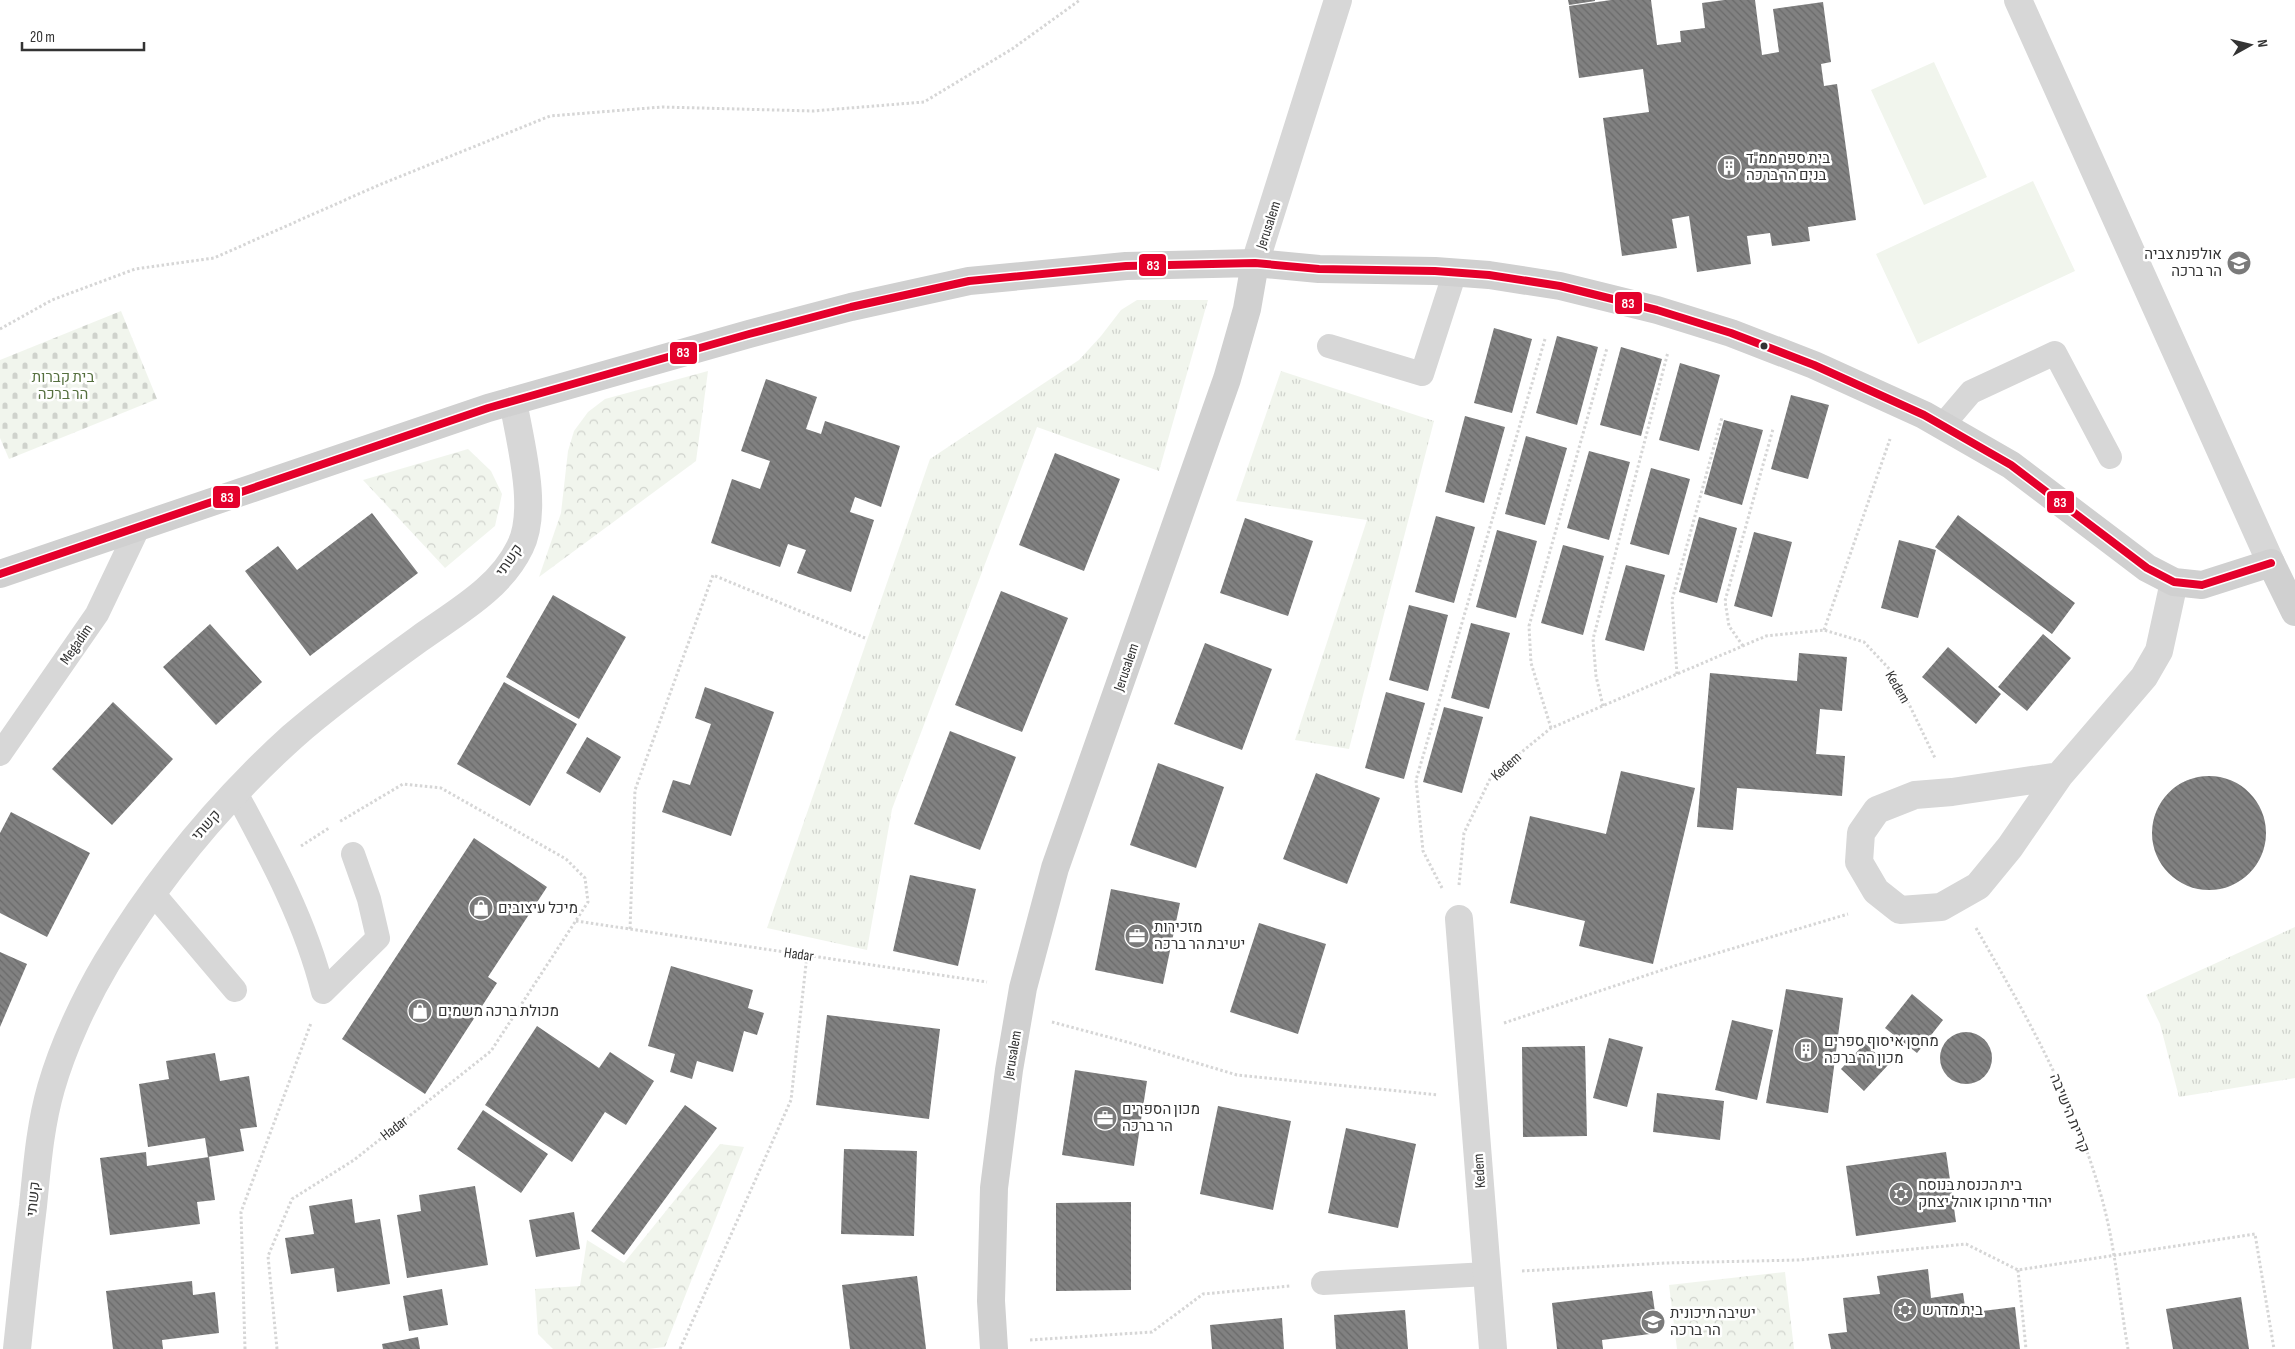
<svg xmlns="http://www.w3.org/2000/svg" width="2295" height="1349" viewBox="0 0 2295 1349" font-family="'Sofia Sans Condensed',Heebo,sans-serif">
  <defs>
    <pattern id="grass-tufts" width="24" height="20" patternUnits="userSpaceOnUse" patternTransform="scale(1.25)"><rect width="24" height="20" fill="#f1f5ed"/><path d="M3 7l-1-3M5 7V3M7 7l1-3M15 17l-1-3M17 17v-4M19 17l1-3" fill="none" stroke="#cfd2cc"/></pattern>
    <pattern id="cemetery-stones" width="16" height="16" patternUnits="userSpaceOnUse" patternTransform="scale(1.25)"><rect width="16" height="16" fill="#f1f5ed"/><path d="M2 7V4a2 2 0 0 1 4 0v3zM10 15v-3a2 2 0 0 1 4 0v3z" fill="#cfd2cc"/></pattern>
    <pattern id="park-crowns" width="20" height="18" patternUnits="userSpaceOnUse" patternTransform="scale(1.25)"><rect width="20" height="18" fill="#f1f5ed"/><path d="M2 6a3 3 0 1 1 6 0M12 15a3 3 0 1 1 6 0" fill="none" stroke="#cfd2cc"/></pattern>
    <pattern id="building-back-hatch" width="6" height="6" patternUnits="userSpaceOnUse" patternTransform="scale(1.25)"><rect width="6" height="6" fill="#818181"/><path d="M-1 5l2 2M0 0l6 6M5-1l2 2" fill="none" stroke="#6a6a6a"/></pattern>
  </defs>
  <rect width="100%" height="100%" fill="#fff"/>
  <path fill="url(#grass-tufts)" d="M1137 300H1208L1159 471 1037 427 892 809 867 950 767 928 930 459 1079 360 1101 336 1121 310Z
    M1281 371 1434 421 1349 749 1295 740 1367 520 1236 501Z
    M2295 927V1078L2179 1097 2160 1024 2146 995Z"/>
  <path fill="url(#cemetery-stones)" d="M121 311 157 399 9 459 0 438V360Z"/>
  <path fill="url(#park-crowns)" d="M708 371 696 461 539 577 561 513 568 451 574 431 588 412 605 399Z
    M468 449 491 471 502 494 495 526 445 568 363 480Z
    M720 1144 744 1147 665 1347 648 1349H553L538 1334 535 1289 580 1286 587 1240 624 1263Z
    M1785 1272 1794 1349H1677L1669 1285Z"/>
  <path fill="#f1f5ed" d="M1934 62 1987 177 1924 205 1871 90Z
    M2033 181 2075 271 1918 344 1876 254Z"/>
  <path fill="url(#building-back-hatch)" d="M1568 0H1595V1L1569 5Z
    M1611 0H1651L1657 45 1681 42 1680 31 1705 28 1702 3 1724 0H1755L1762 55 1779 52 1773 9 1823 2 1831 62 1821 64 1824 86 1837 84 1856 220 1808 227 1810 241 1772 246 1770 233 1747 236 1751 264 1697 272 1689 216 1672 219 1677 248 1622 256 1603 118 1649 112 1643 69 1579 78 1569 6Z
    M1494 328 1532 339 1512 413 1474 403Z
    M1557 336 1598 347 1577 425 1536 413Z
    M1621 347 1662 359 1641 436 1600 425Z
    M1680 363 1720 375 1699 451 1659 440Z
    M766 379 817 397 806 429 821 434 825 421 900 446 881 507 855 497 850 512 874 520 851 592 797 573 806 550 788 544 780 567 711 543 732 479 760 489 770 461 741 451Z
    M1791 395 1829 405 1808 479 1771 469Z
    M1465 416 1505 427 1484 503 1445 492Z
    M1724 420 1763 430 1742 505 1704 494Z
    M1526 436 1567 448 1545 525 1505 514Z
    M1589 451 1630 462 1609 540 1567 528Z
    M1055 453 1120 479 1084 571 1019 545Z
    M1651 468 1690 479 1669 555 1630 544Z
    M372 513 418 573 310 656 245 571 278 546 297 570Z
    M1958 515 2075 603 2052 634 1935 547Z
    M1436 516 1475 527 1454 603 1415 592Z
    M1699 517 1737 528 1717 603 1679 592Z
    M1245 518 1313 541 1288 616 1220 593Z
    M1497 530 1537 541 1516 618 1476 607Z
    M1754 532 1792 542 1772 617 1734 606Z
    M1899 540 1936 550 1918 618 1881 608Z
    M1563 545 1604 556 1583 635 1541 623Z
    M1626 565 1665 575 1644 651 1605 640Z
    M1001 591 1068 618 1022 732 955 705Z
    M553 595 626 637 579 719 506 677Z
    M1409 605 1448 615 1428 691 1389 680Z
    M1471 623 1510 633 1489 709 1451 698Z
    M210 624 262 682 216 725 163 667Z
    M2043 634 2071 658 2027 711 1998 687Z
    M1205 643 1272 669 1242 750 1174 724Z
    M1948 647 2001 694 1976 724 1922 677Z
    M1799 653 1847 657 1842 711 1820 709 1816 754 1845 756 1842 796 1737 788 1733 830 1697 827 1710 673 1797 681Z
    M504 682 577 724 530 806 457 764Z
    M705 687 774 712 731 836 662 812 673 780 690 785 711 724 695 718Z
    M1386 692 1425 703 1404 779 1365 768Z
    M113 702 173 759 112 825 52 769Z
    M1444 707 1483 717 1462 793 1423 782Z
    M950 731 1016 757 980 850 914 824Z
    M587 737 621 757 600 793 566 773Z
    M1158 763 1224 787 1196 868 1130 845Z
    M1621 771 1695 788 1653 964 1579 946 1585 921 1510 903 1530 816 1606 834Z
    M1316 773 1380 798 1347 884 1283 859Z
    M2152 833a57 57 0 1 1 114 0a57 57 0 1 1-114 0Z
    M11 812 90 853 47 937 0 913V833Z
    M474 838 547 887 488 977 497 983 425 1094 342 1039Z
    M910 875 976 889 958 966 893 951Z
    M1111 889 1180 903 1163 984 1095 970Z
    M1259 923 1326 944 1298 1034 1230 1012Z
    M0 952 27 964 0 1027Z
    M671 966 753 990 748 1008 764 1013 757 1035 744 1031 733 1072 697 1061 692 1079 670 1072 675 1054 648 1046Z
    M1786 989 1843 998 1828 1113 1766 1103Z
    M1912 994 1943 1020 1917 1053 1885 1028Z
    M827 1015 940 1029 929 1119 816 1105Z
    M1732 1020 1773 1030 1757 1100 1715 1090Z
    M537 1026 599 1068 610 1052 654 1081 626 1125 605 1112 572 1162 485 1105Z
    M1940 1058a26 26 0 1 1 52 0a26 26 0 1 1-52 0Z
    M1609 1038 1643 1047 1627 1107 1593 1098Z
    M1865 1043 1888 1065 1864 1091 1841 1069Z
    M1585 1046 1587 1136 1523 1137 1522 1047Z
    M215 1053 220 1081 249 1076 257 1127 240 1129 244 1151 208 1157 205 1138 148 1147 139 1084 169 1079 166 1061Z
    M1075 1070 1147 1081 1134 1166 1062 1155Z
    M1657 1093 1724 1101 1720 1140 1653 1132Z
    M685 1105 717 1128 624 1255 591 1231Z
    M1218 1106 1291 1121 1273 1210 1200 1194Z
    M483 1110 548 1154 521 1193 457 1149Z
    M1346 1128 1416 1144 1398 1228 1328 1213Z
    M844 1149 917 1151 914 1236 841 1234Z
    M146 1152 147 1166 209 1157 215 1200 197 1202 200 1224 110 1235 100 1158Z
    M1946 1152 1956 1222 1856 1236 1846 1166Z
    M475 1186 488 1265 407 1278 397 1215 421 1211 419 1195Z
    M352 1199 355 1223 380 1219 390 1284 337 1292 334 1268 291 1274 285 1238 314 1234 309 1206Z
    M1131 1202V1290L1056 1291V1203Z
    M574 1212 580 1249 536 1257 529 1220Z
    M1928 1269 1931 1298 1963 1293 1966 1313 2015 1307 2020 1349H1831L1828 1334 1847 1332 1843 1298 1880 1294 1877 1276Z
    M917 1276 926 1349H850L842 1285Z
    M192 1281 193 1295 215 1292 219 1333 162 1340 163 1349H113L106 1291Z
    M442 1289 448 1325 409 1331 403 1296Z
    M1652 1291 1658 1333 1602 1340 1603 1349H1557L1552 1303Z
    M2241 1297 2249 1349H2173L2166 1309Z
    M1405 1310 1408 1349H1336L1334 1315Z
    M1282 1318 1284 1349H1212L1210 1325Z
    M418 1337 420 1349H383L382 1344Z"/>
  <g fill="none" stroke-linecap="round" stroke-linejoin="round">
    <path stroke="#d6d6d6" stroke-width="3" stroke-dasharray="2.5 2.5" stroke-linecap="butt" d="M0 329 52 300 135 269 214 258 379 185 550 116 662 107 813 111 924 102 1012 49 1080 0
      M1824 630 1890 439
      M1743 646 1729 626 1725 601 1773 429
      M1677 674 1672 600 1722 417
      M1603 706 1596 676 1593 639 1668 352
      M1551 728 1531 663 1529 626 1607 348
      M301 846 329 828
      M1459 885 1464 833 1491 777 1551 728 1766 636 1824 630 1864 642 1895 675 1935 758
      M1442 888 1423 851 1416 780 1545 339
      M576 921 987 982
      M1976 928C2025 1013 2073 1097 2100 1192 2115 1242 2119 1297 2128 1349
      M630 929 635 790 713 575 865 638
      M1052 1022 1127 1042 1237 1075 1438 1095
      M1504 1023 1674 966 1848 914
      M2018 1270 2026 1349
      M1522 1271 1665 1263 1799 1260 1966 1244 2018 1270 2255 1234 2274 1349
      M1030 1340 1152 1332 1203 1294 1290 1286
      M245 1349 241 1212 311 1023
      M277 1349 268 1256 292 1199 354 1160 491 1051 588 902 585 878 566 859 441 788 403 784 339 822
      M680 1349 791 1100 807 955"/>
    <path stroke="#d7d7d7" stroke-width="24" d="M1329 346 1422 374 1455 272
      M1942 426 1971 392 2055 353 2110 457
      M0 754 97 614 139 526
      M236 793C270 856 306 922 323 992L378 938 369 899 353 854
      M152 892 235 990
      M1323 1283 1487 1274"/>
    <path stroke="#d7d7d7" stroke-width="28" d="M2018 0 2271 563
      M1255 263 1338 0
      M2059 776 1952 792 1915 795 1877 810 1861 833 1859 862 1876 891 1900 910 1941 907 1978 886 2010 847 2059 776 2144 677 2159 651 2174 582
      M1459 919 1493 1349
      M17 1349C22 1301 27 1254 33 1206 37 1167 40 1126 51 1088 63 1046 85 999 107 962 158 877 218 804 292 737 332 702 376 670 419 639 455 613 500 589 520 547 539 510 520 442 513 401"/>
    <path stroke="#d0d0d0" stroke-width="28" d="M0 574 488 408 749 334 851 307 969 281 1126 266 1255 263 1319 269 1435 271 1489 275 1560 286 1657 310 1731 333 1814 365 1924 415 2011 465 2147 568 2174 582 2202 585 2271 563 2295 612
      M994 1349 991 1301 994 1188 1009 1070 1023 988 1055 868 1227 379 1247 309 1255 263"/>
    <defs>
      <path id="bus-1" d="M0 574 488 408 749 334 851 307 969 281 1126 266 1255 263 1319 269 1435 271 1489 275 1560 286 1657 310 1731 333 1814 365 1924 415 2011 465 2147 568 2174 582 2202 585 2271 563"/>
    </defs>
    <use href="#bus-1" stroke="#fff" stroke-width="11"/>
    <use href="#bus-1" stroke="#e4002b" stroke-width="8"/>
  </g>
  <defs>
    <symbol id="building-disc" viewBox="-11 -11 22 22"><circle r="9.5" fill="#7a7a7a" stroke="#fff"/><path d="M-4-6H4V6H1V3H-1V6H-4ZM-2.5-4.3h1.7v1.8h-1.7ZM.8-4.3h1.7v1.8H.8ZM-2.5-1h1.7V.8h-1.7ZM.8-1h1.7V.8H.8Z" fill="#fff"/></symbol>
    <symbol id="school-disc" viewBox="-11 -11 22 22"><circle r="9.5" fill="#7a7a7a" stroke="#fff"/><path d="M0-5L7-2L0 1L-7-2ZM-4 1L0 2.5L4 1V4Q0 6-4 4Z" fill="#fff"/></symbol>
    <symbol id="shop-disc" viewBox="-11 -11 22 22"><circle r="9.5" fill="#7a7a7a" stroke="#fff"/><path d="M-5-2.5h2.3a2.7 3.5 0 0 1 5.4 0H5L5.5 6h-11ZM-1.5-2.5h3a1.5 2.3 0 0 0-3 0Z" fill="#fff"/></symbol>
    <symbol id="office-disc" viewBox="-11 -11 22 22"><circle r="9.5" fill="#7a7a7a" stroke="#fff"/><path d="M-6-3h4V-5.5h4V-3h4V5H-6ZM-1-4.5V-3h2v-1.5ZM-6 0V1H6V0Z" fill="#fff"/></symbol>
    <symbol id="synagogue-disc" viewBox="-11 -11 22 22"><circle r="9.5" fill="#7a7a7a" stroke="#fff"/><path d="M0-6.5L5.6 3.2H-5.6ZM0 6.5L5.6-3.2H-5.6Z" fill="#fff"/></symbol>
  </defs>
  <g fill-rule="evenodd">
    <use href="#building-disc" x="1715" y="153" width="28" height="28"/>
    <use href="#school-disc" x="2225" y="249" width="28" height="28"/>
    <use href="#shop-disc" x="467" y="894" width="28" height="28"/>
    <use href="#office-disc" x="1123" y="922" width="28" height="28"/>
    <use href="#shop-disc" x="406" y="997" width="28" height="28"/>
    <use href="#building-disc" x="1792" y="1036" width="28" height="28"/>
    <use href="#office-disc" x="1091" y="1104" width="28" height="28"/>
    <use href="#synagogue-disc" x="1887" y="1180" width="28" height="28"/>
    <use href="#synagogue-disc" x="1891" y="1296" width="28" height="28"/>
    <use href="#school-disc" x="1639" y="1308" width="28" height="28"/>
  </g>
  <circle fill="#333" stroke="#fff" stroke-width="2" cx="1764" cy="346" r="4.5"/>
  <g text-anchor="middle" stroke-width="5" stroke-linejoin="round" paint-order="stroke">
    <g font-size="15" fill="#333" stroke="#fff" text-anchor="start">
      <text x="1746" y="163">בית ספר ממ"ד<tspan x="1746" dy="17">בנים הר ברכה</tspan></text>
      <text x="2222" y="259" text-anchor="end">אולפנת צביה<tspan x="2222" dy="17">הר ברכה</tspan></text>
      <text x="498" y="913">מיכל עיצובים</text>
      <text x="1154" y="932">מזכירות<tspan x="1154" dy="17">ישיבת הר ברכה</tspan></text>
      <text x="438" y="1016">מכולת ברכה משמים</text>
      <text x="1824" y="1046">מחסן איסוף ספרים<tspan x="1824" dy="17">מכון הר ברכה</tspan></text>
      <text x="1122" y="1114">מכון הספרים<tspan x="1122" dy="17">הר ברכה</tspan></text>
      <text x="1918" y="1190">בית הכנסת בנוסח<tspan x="1918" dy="17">יהודי מרוקו אוהל יצחק</tspan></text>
      <text x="1922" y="1315">בית מדרש</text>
      <text x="1670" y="1318">ישיבה תיכונית<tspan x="1670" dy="17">הר ברכה</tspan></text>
    </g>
    <g font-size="15" fill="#333" stroke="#fff">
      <text transform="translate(1268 225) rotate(-72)" y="5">Jerusalem</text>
      <text transform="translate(509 560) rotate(-56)" y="5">קשתי</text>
      <text transform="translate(76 644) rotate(-55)" y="5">Megadim</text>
      <text transform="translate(1126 667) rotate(-71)" y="5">Jerusalem</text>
      <text transform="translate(1898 687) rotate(60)" y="5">Kedem</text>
      <text transform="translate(1506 766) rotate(-42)" y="5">Kedem</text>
      <text transform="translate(206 825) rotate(-49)" y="5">קשתי</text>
      <text transform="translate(799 954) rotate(8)" y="5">Hadar</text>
      <text transform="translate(1012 1055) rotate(-80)" y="5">Jerusalem</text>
      <text transform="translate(2070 1113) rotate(68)" y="5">קריית הישיבה</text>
      <text transform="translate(394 1128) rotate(-38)" y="5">Hadar</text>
      <text transform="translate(1479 1171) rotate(-94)" y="5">Kedem</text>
      <text transform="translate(33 1199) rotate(-84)" y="5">קשתי</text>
    </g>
    <g font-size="15" fill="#56703f" stroke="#fff">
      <text x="63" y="382">בית קברות<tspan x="63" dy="17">הר ברכה</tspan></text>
    </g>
  </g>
  <g stroke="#fff" stroke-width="2">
    <rect x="1138" y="253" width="29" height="24" rx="5" fill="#e4002b"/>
    <rect x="1614" y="291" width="29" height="24" rx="5" fill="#e4002b"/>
    <rect x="669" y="341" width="29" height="24" rx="5" fill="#e4002b"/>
    <rect x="212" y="485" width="29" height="24" rx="5" fill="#e4002b"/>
    <rect x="2046" y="490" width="29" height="24" rx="5" fill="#e4002b"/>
  </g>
  <g font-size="14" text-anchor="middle" font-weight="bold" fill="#fff">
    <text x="1153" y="270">83</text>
    <text x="1628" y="308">83</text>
    <text x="683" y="357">83</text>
    <text x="227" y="502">83</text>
    <text x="2060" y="507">83</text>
  </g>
  <g transform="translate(2250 45) rotate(82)" stroke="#ffffff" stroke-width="4" paint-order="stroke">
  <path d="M0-4L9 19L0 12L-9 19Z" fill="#333333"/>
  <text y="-8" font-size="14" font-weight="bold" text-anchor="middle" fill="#333333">N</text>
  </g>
  <path d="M22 42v8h122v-8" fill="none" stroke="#333333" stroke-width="2.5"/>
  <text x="30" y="42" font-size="15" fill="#333333" stroke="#ffffff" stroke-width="4" paint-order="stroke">20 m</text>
</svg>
